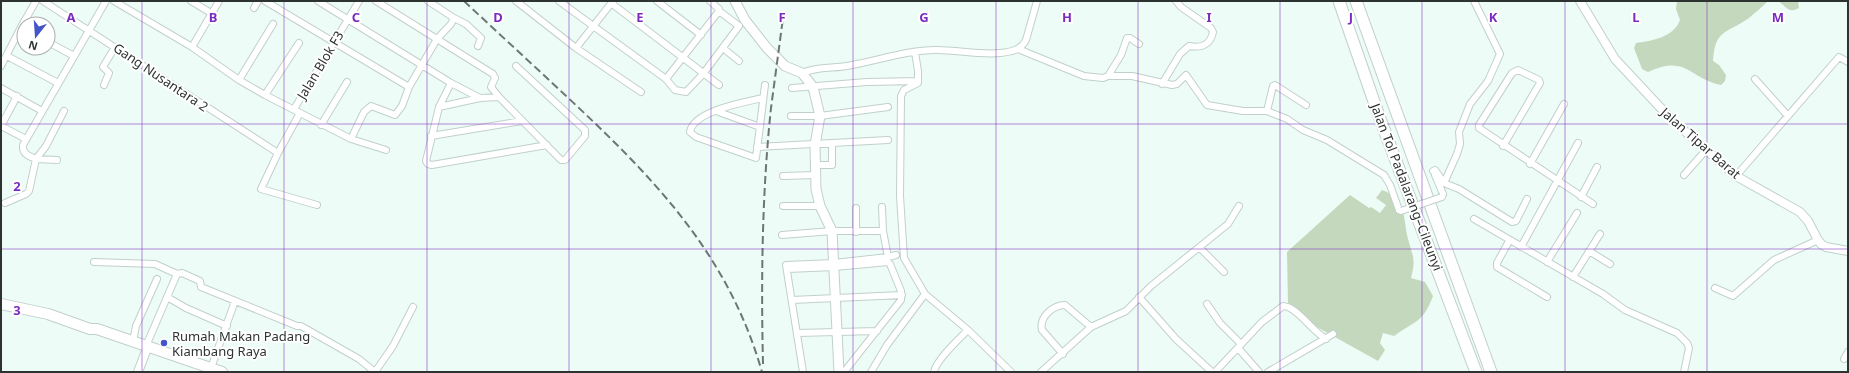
<svg xmlns="http://www.w3.org/2000/svg" width="1849" height="373" viewBox="0 0 1849 373" font-family="'Noto Sans',sans-serif">
  <rect width="100%" height="100%" fill="#edfcf7"/>
  <path fill="#c4d8bd" d="M1677 1H1768C1762 7 1755 13 1749 18 1726 34 1715 29 1713 61L1719 65 1726 75 1725 81 1721 85C1688 78 1687 54 1648 72L1642 69 1634 48 1636 43C1652 41 1674 37 1680 20L1676 9Z
    M1778 1H1798L1799 8C1788 14 1786 6 1778 1Z
    M1382 190C1407 199 1403 218 1408 239 1413 257 1416 259 1411 278L1425 282 1433 296C1423 323 1416 320 1394 336L1383 333 1380 343 1385 350 1378 361 1308 322 1288 303 1287 252 1350 195 1369 208 1371 207 1380 213 1386 205 1376 198Z"/>
  <g fill="none" stroke-linecap="round" stroke-linejoin="round">
    <defs>
      <path id="minor" d="M43 1 278 153
        M114 1 192 47 239 80 265 95 351 139 386 150
        M191 1 211 13
        M265 1 409 87
        M318 1 451 83 480 98
        M376 1 493 74 495 78 491 87 499 97 561 160H565L585 136V130L516 66
        M516 1 576 48 641 92
        M559 1 666 79 719 11V9L710 1
        M657 1 701 35
        M611 3 719 85
        M254 8 258 1
        M454 18 466 24 481 38 478 46
        M48 42 74 56
        M192 47 219 1
        M576 48 613 1
        M723 48 739 61
        M1018 49 1084 76 1103 78 1108 76H1132L1172 85 1177 84 1186 75 1207 105 1243 111H1267L1287 119 1303 130 1327 140 1384 175 1390 185 1399 210
        M915 52 918 71V83L904 90 901 96 900 196 904 258 925 294 968 330 1011 372
        M7 56 58 83
        M1 66 21 27 36 1
        M802 73C818 66 835 69 852 65 880 60 908 50 936 50 958 50 979 55 1000 53 1011 52 1021 50 1026 40L1037 1
        M1108 76 1121 55 1127 38H1130L1139 44
        M666 79 675 90 686 92 703 74 739 26 719 11
        M1755 79 1788 116
        M239 80 273 24
        M451 83 439 107 426 161 428 164 432 165 547 145
        M1162 84 1180 54 1189 46C1201 48 1210 46 1213 32L1211 28 1181 7 1176 1
        M104 85 109 73 103 67 115 47
        M1 88 42 111
        M792 88 867 82 918 81
        M265 95 299 43
        M763 98C745 102 693 111 690 132L696 137 756 158 765 85
        M439 107 480 98 499 97
        M294 109 359 1
        M716 111 760 127
        M1267 111 1273 86 1275 85 1306 105
        M300 113 278 153 261 189 317 205
        M791 116H820L888 107
        M321 125 347 82
        M1 126 17 96
        M1 126 26 139
        M431 136 522 121
        M351 139 364 112 371 106 395 115 402 106 409 87 437 39 451 24 454 18 428 1
        M1503 146 1540 83 1539 80 1518 70 1512 73 1479 125V128L1593 204
        M757 147 888 140
        M36 159 46 146 64 111
        M36 159 57 160
        M1530 164 1564 104
        M815 165H832V144
        M1433 171 1435 170 1444 183 1457 154 1460 144 1459 132 1470 104 1488 81 1500 54 1474 1
        M1435 175 1443 194
        M1684 175 1706 150
        M783 176 815 175
        M1736 176 1839 57 1848 62
        M1444 183 1459 189 1512 222 1516 221 1527 199
        M1581 197 1597 167
        M5 203 26 194 29 191 36 159C29 156 22 154 23 145L106 1
        M783 206H820
        M856 208V232
        M1474 219 1603 294 1625 310 1677 333 1687 343 1689 348 1684 372
        M782 235 832 231H883
        M1509 241 1497 263V267L1547 297
        M1521 247 1578 143
        M1200 248 1224 272
        M1589 251 1610 264
        M888 257 896 255
        M94 262 155 264 177 274 182 273 200 281 201 287 297 326H301L359 359 375 372
        M1547 262 1577 213
        M787 269 835 267 888 262 890 264 901 291V300L844 372
        M1573 277 1600 234
        M1715 288 1733 296 1774 260 1818 240
        M167 297 186 308 227 326
        M1139 297 1176 339 1212 372
        M792 300 902 295
        M1207 304 1220 323 1241 344
        M797 333 877 331
        M133 341 136 326 157 279
        M146 346 177 274
        M1238 348 1259 372
        M1063 354 1042 330C1039 317 1053 305 1065 305L1091 327
        M1844 359 1848 352
        M211 368 235 301
        M375 372 393 346 413 307
        M803 372 786 265 834 263 888 257 883 231 882 207
        M871 372 887 345 925 294
        M934 372C936 360 959 339 968 330
        M1041 372 1091 327 1126 311 1151 286 1228 224 1239 206
        M1215 372 1262 322 1283 306C1296 306 1313 332 1326 339
        M1268 372 1333 334"/>
      <path id="tertiary" d="M1580 1 1615 59 1671 119 1736 176 1800 212 1808 221 1818 240 1821 244 1826 247 1848 251
        M138 372 146 351"/>
      <path id="secondary" d="M735 1 745 20 767 48 785 66 802 73 813 87 820 116 815 145 816 189 820 206 832 231 839 372"/>
      <path id="trunk" d="M1 304 48 314 90 329H97L222 372"/>
      <path id="motorway" d="M1339 1 1379 116 1476 372
        M1356 1 1491 372"/>
    </defs>
    <use href="#minor" stroke="#c1d0cb" stroke-width="8"/>
    <use href="#tertiary" stroke="#c1d0cb" stroke-width="10"/>
    <use href="#secondary" stroke="#c1d0cb" stroke-width="11"/>
    <use href="#trunk" stroke="#c1d0cb" stroke-width="12"/>
    <use href="#motorway" stroke="#c1d0cb" stroke-width="13"/>
    <use href="#minor" stroke="#fff" stroke-width="6"/>
    <use href="#tertiary" stroke="#fff" stroke-width="8"/>
    <use href="#secondary" stroke="#fff" stroke-width="9"/>
    <use href="#trunk" stroke="#fff" stroke-width="10"/>
    <use href="#motorway" stroke="#fff" stroke-width="11"/>
    <path stroke="#6d7673" stroke-width="2" stroke-dasharray="8 4" stroke-linecap="butt" d="M464 1C497 32 531 63 564 94 652 176 728 253 762 372
      M763 364C761 279 762 193 771 108 775 78 779 48 783 18"/>
    <defs>
      <path id="minor-bridge" d="M1399 210 1401 211 1442 197 1443 194"/>
    </defs>
    <use href="#minor-bridge" stroke="#c1d0cb" stroke-width="8" stroke-linecap="butt"/>
    <use href="#minor-bridge" stroke="#fff" stroke-width="6"/>
  </g>
  <path fill="none" stroke="#7b2cbf" stroke-width="1" stroke-opacity="0.55" d="M142 1V372M284 1V372M427 1V372M569 1V372M711 1V372M853 1V372M996 1V372M1138 1V372M1280 1V372M1422 1V372M1565 1V372M1707 1V372M1 124H1848M1 249H1848"/>
  <circle fill="#4555c9" stroke="#fff" stroke-width="1.5" cx="164" cy="343" r="4"/>
  <g text-anchor="middle" stroke-width="4" stroke-linejoin="round" paint-order="stroke">
    <g font-size="13" fill="#2d3331" stroke="#fff">
      <text transform="translate(320 65) rotate(-59)" y="5">Jalan Blok F3</text>
      <text transform="translate(161 77) rotate(34)" y="5">Gang Nusantara 2</text>
      <text transform="translate(1701 143) rotate(41)" y="5">Jalan Tipar Barat</text>
      <text transform="translate(1407 187) rotate(69)" y="5">Jalan Tol Padalarang–Cileunyi</text>
    </g>
    <g font-size="13" fill="#2d3331" stroke="#fff" text-anchor="start">
      <text x="172" y="341">Rumah Makan Padang<tspan x="172" dy="15">Kiambang Raya</tspan></text>
    </g>
  </g>
  <g font-size="13" text-anchor="middle" font-weight="bold" fill="#7b2cbf" stroke="#fff" stroke-width="4" stroke-linejoin="round" paint-order="stroke">
    <text x="71" y="22">A</text>
    <text x="213" y="22">B</text>
    <text x="356" y="22">C</text>
    <text x="498" y="22">D</text>
    <text x="640" y="22">E</text>
    <text x="782" y="22">F</text>
    <text x="924" y="22">G</text>
    <text x="1067" y="22">H</text>
    <text x="1209" y="22">I</text>
    <text x="1351" y="22">J</text>
    <text x="1493" y="22">K</text>
    <text x="1636" y="22">L</text>
    <text x="1778" y="22">M</text>
    <text x="17" y="191">2</text>
    <text x="17" y="315">3</text>
  </g>
  <rect width="1849" height="373" fill="none" stroke="#2d3331" stroke-width="4"/>
  <g transform="translate(36 36) rotate(197)"><circle r="19" fill="#ffffff" stroke="#abadad"/>
  <path d="M0-3L7 15L0 10L-7 15Z" fill="#4555c9"/>
  <text y="-6" font-size="11" font-weight="bold" text-anchor="middle" fill="#2d3331">N</text>
  </g>
</svg>
